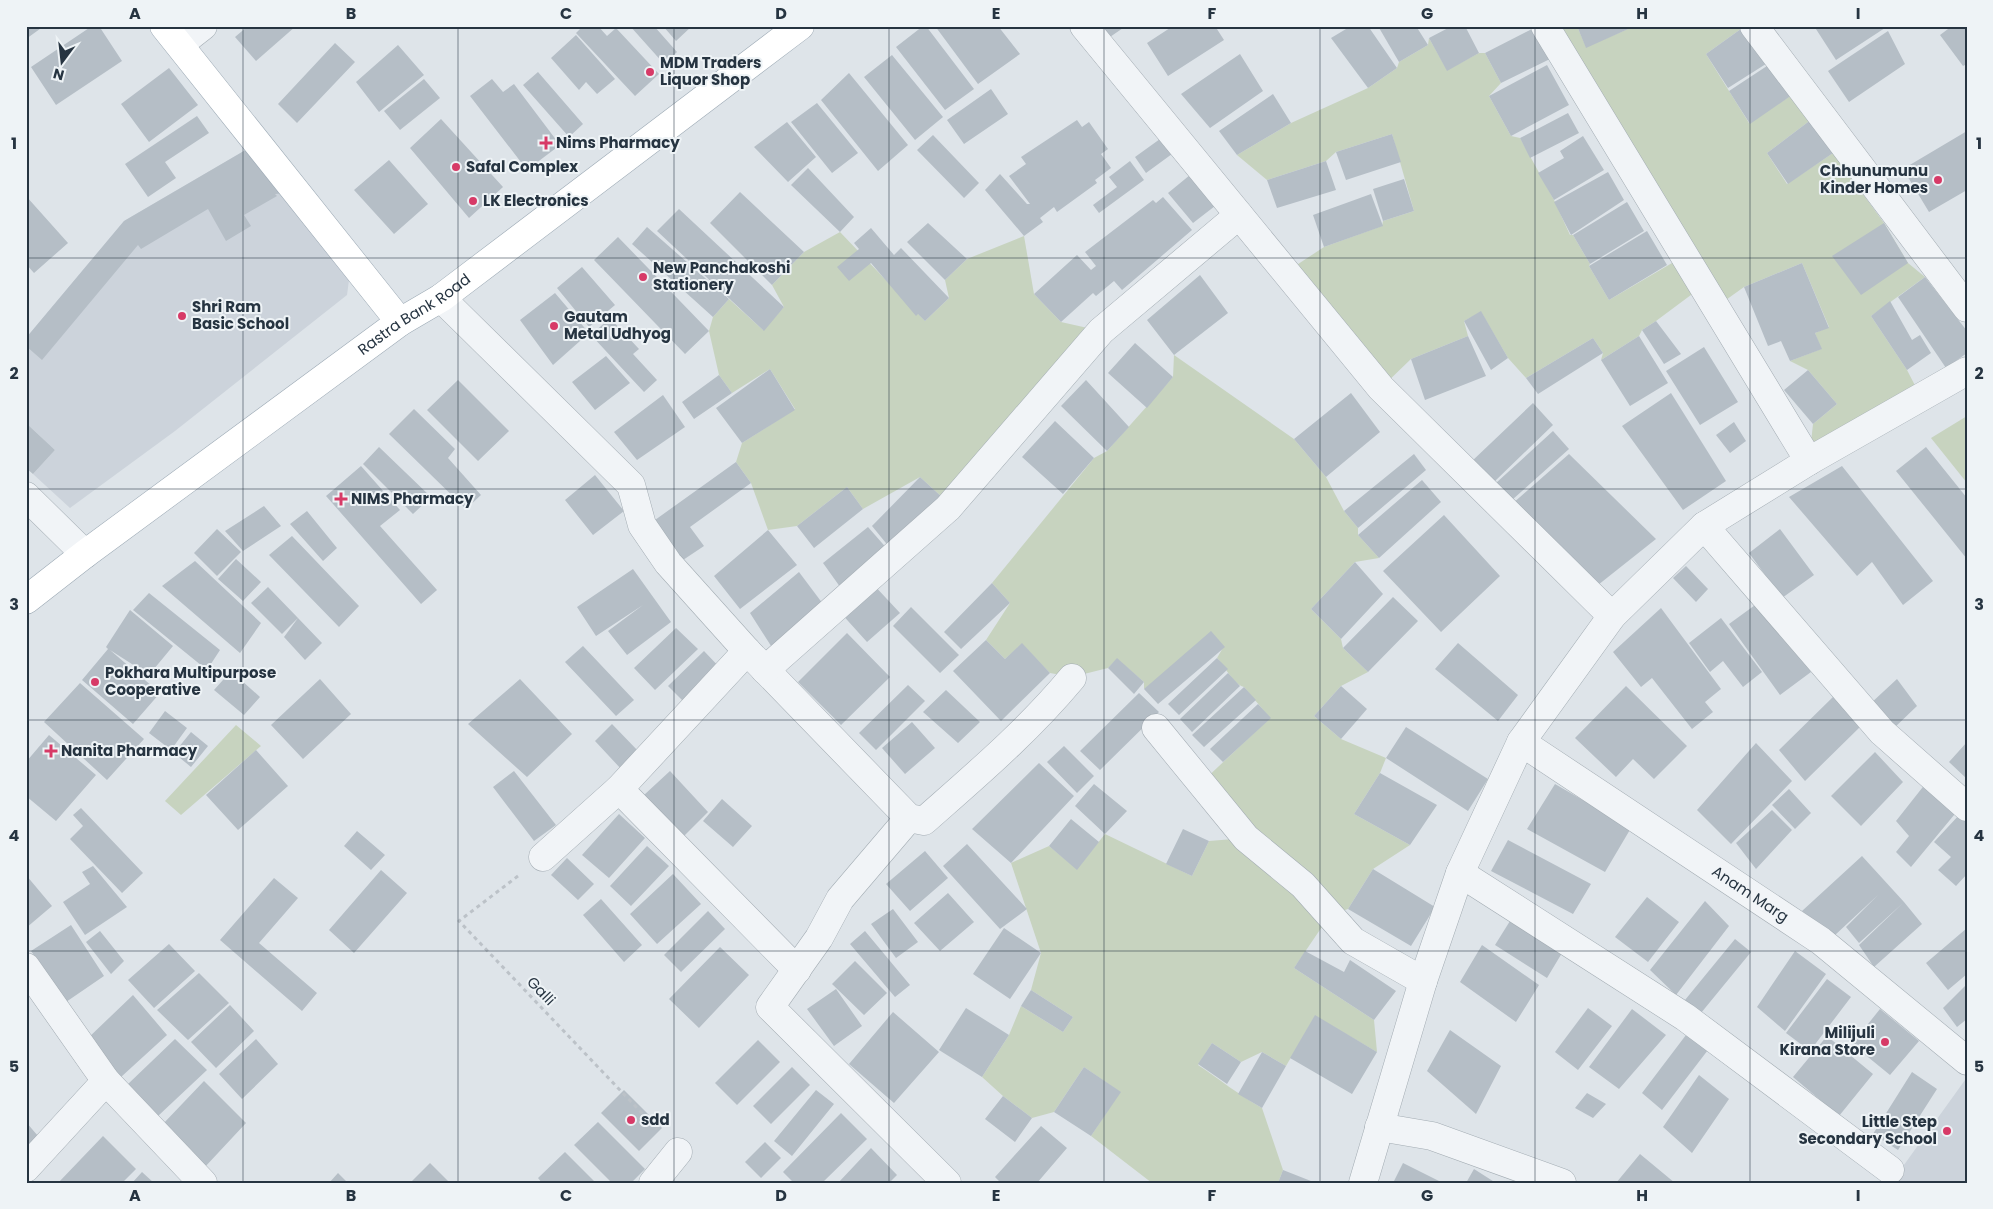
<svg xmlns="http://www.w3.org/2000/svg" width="1993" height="1209" viewBox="0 0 1993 1209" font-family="Poppins,sans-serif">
  <rect width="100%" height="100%" fill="#dee4e9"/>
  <path fill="#ccd3db" d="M249 148 286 193 349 280 347 295 175 431 70 508 33 474 55 450 26 423V338L124 221Z
    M1965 1080H1967V1183H1891Z"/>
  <path fill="#c7d3bf" d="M1545 26H1577L1586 47 1635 26H1673L1681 28 1684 26H1745L1706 54 1749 123 1792 95 1812 119 1767 153 1787 184 1833 153 1884 223 1908 263 1925 277 1871 316 1907 370 1921 397 1809 461 1813 424 1837 404 1808 370 1790 361 1821 349 1815 333 1829 327 1802 263 1744 287 1716 307 1703 286 1656 321 1642 330 1639 336 1601 360 1603 353 1593 338 1526 378 1508 358 1481 312 1464 321 1468 336 1411 359 1381 388 1286 272 1324 247 1382 226 1383 221 1414 211 1392 134 1336 152 1326 161 1267 180 1237 155 1291 123 1368 88 1397 68 1399 62 1428 45 1429 38 1447 70 1479 53H1485L1501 83 1489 96 1511 136 1520 138 1554 200 1570 235H1573L1590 264 1589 266 1609 300 1684 256Z
    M840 232 925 321 949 298 945 280 967 259 1024 236 1034 294 1061 322 1101 331 943 498 920 477 863 509 847 487 797 526 768 530 751 483 736 462 742 443 795 409 770 369 732 393 719 375 709 331 713 317 729 299 763 330 784 307 772 285 804 252Z
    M1174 355 1294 439 1326 477 1344 511 1358 528V535L1379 558 1355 562 1311 609 1341 639 1343 648 1368 672 1341 686 1314 716 1341 739 1386 758 1380 773 1354 814 1410 845 1373 869 1348 909 1330 915 1294 968 1374 1020 1377 1052 1315 1016 1286 1066 1262 1052 1241 1062 1212 1043 1198 1065C1219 1079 1239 1095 1262 1108L1283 1170 1278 1183H1152L1091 1136 1120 1092 1084 1067 1054 1112 1032 1118 1003 1096 982 1077 1009 1035 1021 1006 1063 1032 1073 1017 1031 990 1041 953 1011 863 1049 846 1077 869 1105 834 1192 876 1209 841 1246 838 1201 783 1270 718 1244 687C1233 684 1225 666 1217 658L1224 646 1144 689V682L1117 659 1108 668 1072 677 1050 673 1022 644 1005 659 986 640 1010 603 992 583 1094 458 1107 451 1173 377Z
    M1967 416V483L1931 438Z
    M236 725 261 746 181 815 165 801Z"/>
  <path fill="#b5bec6" d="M26 26H44L26 39Z
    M92 26H99L122 61 56 105 31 67Z
    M248 26H296L256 61 235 37Z
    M583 26H598L607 36 616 28 659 74 635 96 576 33Z
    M630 26H654L677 52 664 64Z
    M663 26H692L676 41Z
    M923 26H926L974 89 945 110 896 47Z
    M935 26H998L1020 54 978 84Z
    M1098 26H1126L1107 39Z
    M1173 26H1215L1224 40 1168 76 1147 43Z
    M1351 26H1368L1397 68 1368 88 1331 38Z
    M1378 26H1416L1428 45 1399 62Z
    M1452 26H1465L1479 53 1447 71 1429 38Z
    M1577 26H1635L1586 48Z
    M1745 26 1769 62 1728 88 1706 54Z
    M1814 26H1888L1836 60Z
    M1952 26H1963L1967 31V64L1963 66 1940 35Z
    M1534 28 1550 59 1501 83 1485 53Z
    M1888 31 1905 64 1849 102 1828 71Z
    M576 35 615 79 597 94 586 82 579 90 551 58Z
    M335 43 355 62 297 123 278 104Z
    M398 45 424 75 379 112 356 82Z
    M1240 54 1263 91 1210 128 1181 94Z
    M892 55 943 117 915 140 864 77Z
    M1773 62 1792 95 1750 124 1729 91Z
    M1547 65 1569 105 1511 136 1489 96Z
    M169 68 198 105 149 142 121 104Z
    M538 72 583 124 569 137 523 85Z
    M849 73 908 145 878 171 821 100Z
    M424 79 440 98 400 130 384 111Z
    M492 79 503 92 514 84 560 145 527 170 470 96Z
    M991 89 1008 114 964 144 947 120Z
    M1273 94 1291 123 1237 155 1219 131Z
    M817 103 858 153 832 173 791 122Z
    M1568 113 1579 133 1530 158 1520 138Z
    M197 116 209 133 165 162 176 178 148 197 125 164Z
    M441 119 503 187 469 218 410 148Z
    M1812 119 1833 153 1788 184 1767 153Z
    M1077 120 1082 127 1089 122 1108 149 1101 154 1111 168 1095 180 1097 183 1057 212 1054 207 1040 218 1043 222 1024 236 985 190 1000 174 1027 204H1030L1009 176 1026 164 1021 157Z
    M787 122 816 157 788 182 754 147Z
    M1967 131V190L1929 212 1903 169Z
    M1392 134 1401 162 1346 180 1336 152Z
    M933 135 979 183 964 198 917 150Z
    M1583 136 1604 170 1554 200 1538 173 1564 158 1560 151Z
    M1160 139 1172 154 1146 173 1135 157Z
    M249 148 286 193 275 194 277 196 244 215 251 226 226 241 208 209 141 249 138 245 42 360 26 346V338L124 221Z
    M389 160 428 204 394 234 354 190Z
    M1130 161 1144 180 1099 213 1093 205 1117 187 1109 177Z
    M1326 161 1336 190 1277 208 1267 180Z
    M808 168 854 217 840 232 791 185Z
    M1608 172 1624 200 1571 235 1554 202Z
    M1190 175 1215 206 1193 223 1168 193Z
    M1404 179 1414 211 1383 221 1373 189Z
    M740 192 804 252 772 285 710 223Z
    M1371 194 1383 226 1324 247 1313 215Z
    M26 196 68 243 34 273 26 264Z
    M1163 197 1192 230 1122 290 1114 281 1096 296 1093 293 1061 322 1034 294 1077 255 1091 270 1096 266 1085 252 1153 200 1156 203Z
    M1627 202 1644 231 1590 264 1573 235Z
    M679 209 784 307 764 331 657 231Z
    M928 223 967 259 945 280 907 242Z
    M1884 223 1908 263 1861 295 1832 256Z
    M647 227 729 299 713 317 632 244Z
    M871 228 894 255 901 248 949 298 925 321 918 314 916 316 871 263 849 281 837 267 859 249 854 243Z
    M1647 231 1667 265 1609 300 1589 266Z
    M618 237 709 331 685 354 594 260Z
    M1802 263 1829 328 1815 333 1822 349 1790 361 1781 341 1768 346 1744 287Z
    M582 267 615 305 589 327 557 288Z
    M1200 275 1228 313 1174 355 1147 320Z
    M1925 277 1967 331V353L1946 368 1898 297Z
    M555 293 589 333 553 365 520 320Z
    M1890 301 1912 340 1920 335 1931 353 1907 370 1871 316Z
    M1481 311 1508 358 1491 370 1464 321Z
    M610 318 639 349 633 354 657 380 644 392 591 335Z
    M1656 321 1681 354 1664 364 1642 330Z
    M1468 336 1486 376 1425 400 1411 359Z
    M1639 336 1668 383 1630 406 1601 360Z
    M1593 338 1603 353 1538 394 1526 378Z
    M1135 343 1173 377 1147 408 1108 373Z
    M1704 347 1738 402 1700 425 1666 371Z
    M606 356 630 383 595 410 572 382Z
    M770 369 795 410 742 443 716 408Z
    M1808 370 1837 404 1813 424 1784 390Z
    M719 375 732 393 694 419 682 402Z
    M458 380 509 431 478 461 427 410Z
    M1086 380 1129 427 1107 451 1061 406Z
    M1351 393 1380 432 1326 477 1294 439Z
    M1671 393 1726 481 1683 510 1622 426Z
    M663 395 685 427 637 460 614 432Z
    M1533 403 1553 425 1494 482 1471 462Z
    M414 409 455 449 448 458 481 495 466 509 389 434Z
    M1055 421 1094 458 1063 494 1022 457Z
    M1734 422 1746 441 1730 453 1716 435Z
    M26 423 55 450 33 474 26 468Z
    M1553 431 1569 449 1512 500 1496 483Z
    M379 447 431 497 413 514 363 464Z
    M1926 447 1967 498V559L1896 471Z
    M1414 454 1426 470 1358 528 1344 511Z
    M1569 454 1656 539 1598 585 1512 504Z
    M736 462 751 483 690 527 704 546 683 560 655 520Z
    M361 466 400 510 380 526 437 590 421 604 326 496Z
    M1842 466 1933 581 1903 605 1872 562 1857 576 1789 497Z
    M595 475 624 511 593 535 565 500Z
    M920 477 943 498 890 548 872 526Z
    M1422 480 1441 502 1379 558 1358 535Z
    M847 487 863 509 814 548 797 526Z
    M264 506 281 526 243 551 225 531Z
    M307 511 337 548 323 561 290 524Z
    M1444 515 1500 576 1441 632 1383 571Z
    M868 527 889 551 843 591 823 563Z
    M217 529 241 552 217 576 194 553Z
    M1780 529 1814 575 1782 598 1749 553Z
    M768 530 797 565 740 609 714 576Z
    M292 536 359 606 339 627 269 555Z
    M236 559 261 582 243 601 218 579Z
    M195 561 261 623 240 653 162 586Z
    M1355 562 1383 594 1341 639 1311 609Z
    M1686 566 1708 589 1696 602 1673 578Z
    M633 569 671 622 627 655 608 631 643 605 596 636 577 607Z
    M799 572 826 608 773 649 750 613Z
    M872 583 900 613 867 642 839 611Z
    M992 583 1010 603 961 649 944 632Z
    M268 587 298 618 282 634 251 603Z
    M149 593 220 650 207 670 133 610Z
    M1393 597 1418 621 1368 672 1343 648Z
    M1762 600 1811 672 1780 695 1729 624Z
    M911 607 959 655 940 673 893 626Z
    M1661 608 1721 689 1705 702 1713 712 1692 729 1652 678 1641 687 1613 652Z
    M130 610 173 646 149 675 110 650 160 693 133 724 82 680 108 649 106 647Z
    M298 618 322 643 305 660 284 637Z
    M1721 618 1762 672 1743 687 1723 661 1710 672 1689 643Z
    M676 628 698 649 655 690 634 668Z
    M1211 631 1225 647 1158 704 1144 689Z
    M847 633 890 677 841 725 798 682Z
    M986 640 1005 659 1022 643 1050 673 1001 721 953 671Z
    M1458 643 1518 695 1498 721 1435 669Z
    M583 646 634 700 616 716 565 662Z
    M704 651 724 672 689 707 668 686Z
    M1117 658 1144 682 1134 694 1108 668Z
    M1217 658 1228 669 1179 715 1168 704Z
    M231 671 260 697 244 715 214 690Z
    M1228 673 1240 686 1192 732 1180 719Z
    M320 679 351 714 303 759 271 725Z
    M520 679 572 734 527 777 468 724Z
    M1897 679 1917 706 1893 729 1870 704Z
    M80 683 144 739 107 780 44 722Z
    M908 685 925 701 876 750 859 733Z
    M1341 686 1367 709 1341 739 1314 716Z
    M1626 686 1687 746 1654 779 1633 759 1616 777 1575 738Z
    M1244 687 1256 700 1204 747 1192 735Z
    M946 690 980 722 958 743 923 712Z
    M1139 693 1159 712 1100 770 1080 751Z
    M1834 696 1861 726 1805 781 1779 750Z
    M1258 704 1271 718 1223 762 1210 749Z
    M165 711 187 728 171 750 149 733Z
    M912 722 935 748 905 774 882 748Z
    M612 724 640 753 622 770 595 741Z
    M1406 727 1488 779 1468 811 1386 758Z
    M191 732 208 746 191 767 174 753Z
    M49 735 96 775 56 821 26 796V762Z
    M1967 742V779L1949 762Z
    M1756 743 1792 781 1731 844 1697 810Z
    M1064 746 1094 776 1077 793 1047 762Z
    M256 750 288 786 238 830 206 795Z
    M1875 752 1903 782 1861 826 1831 796Z
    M1039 763 1074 796 1011 863 972 829Z
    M514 771 556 825 534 841 493 787Z
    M670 771 708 812 681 839 644 795Z
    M1380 773 1437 805 1410 845 1354 814Z
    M1926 783 1959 809 1911 867 1896 852 1909 836 1896 821Z
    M1094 784 1127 811 1105 834 1075 806Z
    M1555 784 1631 828 1605 872 1527 829Z
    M1789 789 1811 813 1795 829 1772 805Z
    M722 799 752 826 733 847 703 821Z
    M81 808 143 873 122 893 70 839 83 826 73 815Z
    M1772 810 1792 830 1756 869 1736 843Z
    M619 814 645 838 609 878 582 855Z
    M1960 814 1967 820V874L1956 886 1938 870 1951 857 1934 842Z
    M1071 819 1099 842 1077 870 1049 846Z
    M1183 829 1209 841 1192 876 1166 864Z
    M357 831 385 855 371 870 344 846Z
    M1508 840 1591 884 1573 914 1491 871Z
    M967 844 1027 909 1000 929 943 866Z
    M647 846 669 866 631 906 610 886Z
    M925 851 948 878 910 911 886 884Z
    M1862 856 1904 902 1922 924 1874 967 1859 945 1903 903 1859 943 1846 927 1878 895 1834 936 1802 911Z
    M567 858 594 884 578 900 551 875Z
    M93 866 127 907 85 935 63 902 90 884 82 872Z
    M1373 869 1435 907 1411 946 1348 909Z
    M381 870 407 893 354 953 329 930Z
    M673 874 701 904 657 944 630 914Z
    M26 875 52 906 26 928Z
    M274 878 298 898 259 943 317 993 302 1011 220 940Z
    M948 893 974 922 940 951 914 923Z
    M1647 897 1679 922 1648 962 1615 937Z
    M601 899 642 945 624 962 583 915Z
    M1705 901 1729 926 1676 995 1650 970Z
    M893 909 918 942 896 958 871 924Z
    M708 911 725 929 681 972 664 955Z
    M1510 921 1562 953 1547 978 1495 945Z
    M71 925 104 976 66 1002 31 951Z
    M1004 928 1041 953 1010 999 973 974Z
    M1967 928V974L1948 990 1926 963Z
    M100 931 124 961 111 974 86 942Z
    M865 931 910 985 895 997 850 944Z
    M1735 939 1751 952 1701 1013 1685 1000Z
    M169 944 195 971 154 1008 128 980Z
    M1482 945 1539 985 1516 1022 1460 982Z
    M720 947 749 975 699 1028 669 999Z
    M1305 951 1344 972 1350 960 1396 991 1374 1020 1294 968Z
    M1795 951 1826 974 1785 1031 1757 1007Z
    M855 961 887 993 864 1015 832 984Z
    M199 973 229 1003 188 1040 157 1010Z
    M1827 979 1851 997 1810 1051 1786 1033Z
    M1967 984V1019L1957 1027 1943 1008Z
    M836 989 862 1026 834 1046 807 1009Z
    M1031 990 1073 1017 1063 1032 1021 1006Z
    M133 995 167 1035 121 1077 86 1040Z
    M230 1005 254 1031 216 1068 191 1042Z
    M966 1008 1009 1035 982 1077 939 1050Z
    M1588 1008 1612 1026 1578 1070 1555 1052Z
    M1632 1009 1666 1035 1619 1089 1589 1067Z
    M1880 1009 1919 1041 1890 1075 1852 1044Z
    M893 1012 939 1052 894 1103 849 1064Z
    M1315 1015 1377 1052 1352 1094 1290 1058Z
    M1450 1030 1501 1066 1476 1114 1427 1071Z
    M1689 1031 1711 1046 1662 1110 1642 1093Z
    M1827 1036 1873 1074 1839 1116 1793 1077Z
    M175 1039 207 1070 158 1116 127 1085Z
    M256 1039 278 1064 242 1099 219 1074Z
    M758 1040 780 1062 737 1105 715 1083Z
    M1212 1043 1241 1062 1227 1084 1198 1064Z
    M1262 1052 1286 1066 1262 1108 1238 1094Z
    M792 1067 810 1085 771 1124 753 1106Z
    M1084 1067 1121 1092 1091 1136 1054 1112Z
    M1912 1072 1937 1089 1898 1150 1873 1134Z
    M1699 1075 1729 1099 1692 1153 1663 1127Z
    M204 1081 246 1123 204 1168 162 1125Z
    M624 1090 662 1128 639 1151 601 1113Z
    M816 1090 834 1104 792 1156 774 1141Z
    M1587 1093 1606 1104 1593 1118 1575 1108Z
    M1003 1096 1032 1118 1015 1142 985 1119Z
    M841 1113 867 1139 822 1183H794L783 1172Z
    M26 1122 44 1143 26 1158Z
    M598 1122 645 1169 631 1183H612L574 1145Z
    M1041 1126 1067 1148 1037 1183H1001L995 1177Z
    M103 1136 136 1169 122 1183H58Z
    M765 1142 781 1158 761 1178 745 1162Z
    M871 1148 897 1175 889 1183H838Z
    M565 1152 596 1183H542L538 1178Z
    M1640 1154 1675 1183H1616Z
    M430 1163 450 1183H410Z
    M1403 1163 1443 1183H1393Z
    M1474 1169 1496 1183H1466Z
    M1283 1170 1316 1183H1278Z
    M142 1172 154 1183H132Z
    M338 1173 348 1183H329Z"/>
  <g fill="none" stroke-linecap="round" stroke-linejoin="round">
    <defs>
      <g id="minor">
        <path d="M1084 26 1381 388 1612 616"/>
        <path d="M1545 26 1809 461"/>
        <path d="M1754 26 1967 308"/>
        <path d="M180 44 203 26"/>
        <path d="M441 298 631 485 642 525 668 563 747 651 909 818 924 821C976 775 1027 732 1072 678"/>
        <path d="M26 496 85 554"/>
        <path d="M1704 526 1882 732 1967 807"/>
        <path d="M765 670 948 508 1101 331 1239 215"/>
        <path d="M1156 728 1246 838 1303 885 1353 941 1423 981"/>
        <path id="s1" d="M1521 742 1821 941 1967 1061"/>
        <path d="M619 789 797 970"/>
        <path d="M909 818 840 899 819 938 770 1007 947 1183"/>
        <path d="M543 857 619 789 747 651"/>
        <path d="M1460 873 1685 1017 1890 1170"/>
        <path d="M26 967 106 1081 203 1183"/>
        <path d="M1379 1127 1432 1136 1562 1183"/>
        <path d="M26 1168 106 1081"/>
        <path d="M653 1183 678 1152"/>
        <path d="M1363 1183 1423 981 1460 873 1521 742 1612 616 1704 526 1809 461 1967 371"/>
      </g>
      <g id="major">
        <path d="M164 26 400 322"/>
        <path id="s2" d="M26 600 85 554 400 322 441 298 800 26"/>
      </g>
    </defs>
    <use href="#minor" stroke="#a3acb3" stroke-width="29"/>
    <use href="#major" stroke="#9daab5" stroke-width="29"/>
    <path stroke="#bcc2c8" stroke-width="3" stroke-dasharray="4 4" stroke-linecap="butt" d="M518 876 459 921 657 1129"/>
    <use href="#minor" stroke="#f1f4f7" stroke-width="28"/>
    <use href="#major" stroke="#fff" stroke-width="28"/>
  </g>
  <path fill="none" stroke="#263441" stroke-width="1" stroke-opacity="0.55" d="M243 26V1183M458 26V1183M674 26V1183M889 26V1183M1104 26V1183M1320 26V1183M1535 26V1183M1750 26V1183M26 258H1967M26 489H1967M26 720H1967M26 951H1967"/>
  <g fill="#d73a67" stroke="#eef3f6" stroke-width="2">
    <circle cx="650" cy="72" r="5"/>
    <path d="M543.5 135.5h5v5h5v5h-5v5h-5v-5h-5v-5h5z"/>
    <circle cx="456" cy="167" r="5"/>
    <circle cx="1938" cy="180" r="5"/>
    <circle cx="473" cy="201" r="5"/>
    <circle cx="643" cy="277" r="5"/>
    <circle cx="182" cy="316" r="5"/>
    <circle cx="554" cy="326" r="5"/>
    <path d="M338.5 491.5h5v5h5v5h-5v5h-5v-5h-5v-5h5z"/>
    <circle cx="95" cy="682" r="5"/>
    <path d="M48.5 743.5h5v5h5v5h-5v5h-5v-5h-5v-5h5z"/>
    <circle cx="1885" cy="1042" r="5"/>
    <circle cx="631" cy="1120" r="5"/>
    <circle cx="1947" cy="1131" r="5"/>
  </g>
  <g text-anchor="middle" stroke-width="4" stroke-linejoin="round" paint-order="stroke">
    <g font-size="15" font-weight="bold" fill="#263441" stroke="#eef3f6" text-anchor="start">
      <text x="660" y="68">MDM Traders<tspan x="660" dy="17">Liquor Shop</tspan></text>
      <text x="556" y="148">Nims Pharmacy</text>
      <text x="466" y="172">Safal Complex</text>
      <text x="1928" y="176" text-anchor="end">Chhunumunu<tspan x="1928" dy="17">Kinder Homes</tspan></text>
      <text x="483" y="206">LK Electronics</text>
      <text x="653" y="273">New Panchakoshi<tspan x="653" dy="17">Stationery</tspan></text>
      <text x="192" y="312">Shri Ram<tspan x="192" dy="17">Basic School</tspan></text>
      <text x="564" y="322">Gautam<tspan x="564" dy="17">Metal Udhyog</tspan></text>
      <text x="351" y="504">NIMS Pharmacy</text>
      <text x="105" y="678">Pokhara Multipurpose<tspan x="105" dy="17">Cooperative</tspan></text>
      <text x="61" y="756">Nanita Pharmacy</text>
      <text x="1875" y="1038" text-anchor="end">Milijuli<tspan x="1875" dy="17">Kirana Store</tspan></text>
      <text x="641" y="1125">sdd</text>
      <text x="1937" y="1127" text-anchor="end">Little Step<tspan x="1937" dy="17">Secondary School</tspan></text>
    </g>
    <g font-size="15" fill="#263441" stroke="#eef3f6">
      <text dy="5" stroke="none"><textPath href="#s2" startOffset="482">Rastra Bank Road</textPath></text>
      <text dy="5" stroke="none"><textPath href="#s1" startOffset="275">Anam Marg</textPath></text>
      <text transform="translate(541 991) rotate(46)" y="5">Galli</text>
    </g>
  </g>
  <rect width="1993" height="1209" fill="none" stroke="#eef3f6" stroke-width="55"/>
  <g transform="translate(62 62) rotate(195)" stroke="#eef3f6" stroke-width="4" paint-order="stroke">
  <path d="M0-4L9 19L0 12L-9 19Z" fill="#263441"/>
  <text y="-8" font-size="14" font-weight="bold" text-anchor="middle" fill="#263441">N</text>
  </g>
  <rect x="28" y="28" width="1938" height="1154" fill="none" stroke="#263441" stroke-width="2"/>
  <g font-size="16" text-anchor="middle" font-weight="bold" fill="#263441">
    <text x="135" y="19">A</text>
    <text x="351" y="19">B</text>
    <text x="566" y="19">C</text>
    <text x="781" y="19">D</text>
    <text x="996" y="19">E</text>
    <text x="1212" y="19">F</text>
    <text x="1427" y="19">G</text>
    <text x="1642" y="19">H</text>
    <text x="1858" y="19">I</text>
    <text x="14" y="149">1</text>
    <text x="1979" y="149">1</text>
    <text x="14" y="379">2</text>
    <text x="1979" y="379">2</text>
    <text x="14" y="610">3</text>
    <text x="1979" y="610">3</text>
    <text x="14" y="841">4</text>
    <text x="1979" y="841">4</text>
    <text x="14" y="1072">5</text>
    <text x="1979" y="1072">5</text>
    <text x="135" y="1201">A</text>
    <text x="351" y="1201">B</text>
    <text x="566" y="1201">C</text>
    <text x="781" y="1201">D</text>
    <text x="996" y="1201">E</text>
    <text x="1212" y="1201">F</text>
    <text x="1427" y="1201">G</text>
    <text x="1642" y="1201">H</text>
    <text x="1858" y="1201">I</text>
  </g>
</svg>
